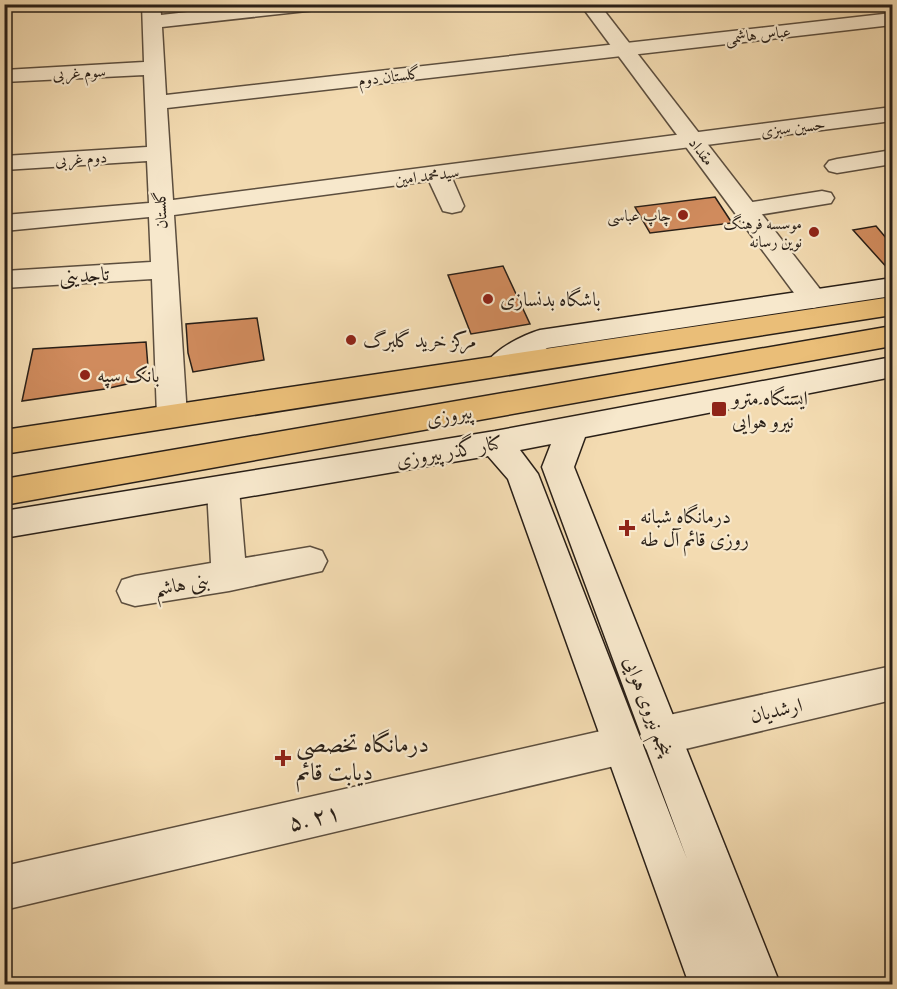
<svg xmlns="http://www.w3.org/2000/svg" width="897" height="989" viewBox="0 0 897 989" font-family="'EB Garamond',Amiri,serif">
  <rect width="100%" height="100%" fill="#f3dbb1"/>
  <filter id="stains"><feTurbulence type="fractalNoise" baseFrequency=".00333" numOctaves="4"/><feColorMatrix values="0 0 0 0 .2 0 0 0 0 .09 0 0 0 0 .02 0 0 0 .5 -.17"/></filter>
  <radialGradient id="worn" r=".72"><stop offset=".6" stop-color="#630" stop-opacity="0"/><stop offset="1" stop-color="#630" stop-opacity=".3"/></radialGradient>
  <path fill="#d08b5d" stroke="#291f17" stroke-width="1.5" d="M715 197 732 223 650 233 635 207Z
    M876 226 892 245V271H890L853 230Z
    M503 266 530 324 471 334 448 275Z
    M257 318 264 360 193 372 188 353 186 324Z
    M146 342 148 367 136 382 105 389 22 401 33 349Z"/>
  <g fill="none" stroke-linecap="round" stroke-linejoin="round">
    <defs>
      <path id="minor" d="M142 4H160L161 15 259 4H325L323 8 316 10 162 27 166 95 892 13V25L167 108 173 200 892 107V121L452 178 464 206 461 211 452 213 443 211 429 181 174 215 187 416 183 424 172 427 161 424 157 416 152 279 4 288V271L151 262 149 217 4 231V215L149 203 147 161 4 170V156L147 147 144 75 4 82V70L144 62Z
        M892 150V164L837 173 829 171 825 166 829 161 837 159Z
        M822 191 831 193 834 198 831 203 746 217 737 215 734 210 737 205 746 203Z
        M223 476 235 480 239 489 245 558 310 547 322 551 327 561 322 571 229 591 135 606 122 602 117 591 122 580 135 576 211 563 207 489 211 480Z
        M892 666V700L660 755 646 749 640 736 646 723 660 717Z
        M623 726 637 732 643 745 637 758 623 764 4 910V866Z"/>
      <path id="tertiary" d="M580 4H599L823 293 827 299 823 305 813 308 803 305Z"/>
      <path id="secondary" d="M892 278V296L547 348C530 360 511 378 490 372L485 365C495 349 523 335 540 330Z
        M892 357V377L585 437 574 467 780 984H689L508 479 488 456 4 538V511L495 431ZM551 444 542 467 687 859 538 474 520 450Z"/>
      <path id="primary" d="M892 297V315L4 454V430Z
        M892 326V346L4 505V479Z"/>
    </defs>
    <use href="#minor" stroke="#5c4e3e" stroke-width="3"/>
    <use href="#tertiary" stroke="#5c4e3e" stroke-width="3"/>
    <use href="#secondary" stroke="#291f17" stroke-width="3"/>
    <use href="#primary" stroke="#291f17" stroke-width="3"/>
    <use href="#minor" fill="#f7e8cc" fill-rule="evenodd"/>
    <use href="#tertiary" fill="#f7e8cc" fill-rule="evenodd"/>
    <use href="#secondary" fill="#f7e8cc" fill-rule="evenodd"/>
    <use href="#primary" fill="#eabe78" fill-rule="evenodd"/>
  </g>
  <g fill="#8f2418" stroke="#f7e8cc" stroke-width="2">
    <circle cx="683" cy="215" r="6"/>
    <circle cx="814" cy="232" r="6"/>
    <circle cx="488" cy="299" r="6"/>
    <circle cx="351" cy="340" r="6"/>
    <circle cx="85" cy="375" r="6"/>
    <rect x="711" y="401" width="16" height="16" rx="3"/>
    <path d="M624 519h6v6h6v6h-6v6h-6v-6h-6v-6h6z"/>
    <path d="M280 749h6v6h6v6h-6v6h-6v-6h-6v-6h6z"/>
  </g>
  <g text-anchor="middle" stroke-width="4.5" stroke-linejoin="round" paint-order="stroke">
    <g font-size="16" fill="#291f17" stroke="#f7e8cc">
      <text transform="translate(758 34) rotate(-6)" y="6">عباس هاشمی</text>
      <text transform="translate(79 72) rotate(-3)" y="6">سوم غربی</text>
      <text transform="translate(389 76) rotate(-7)" y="6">گلستان دوم</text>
      <text transform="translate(793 127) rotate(-7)" y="6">حسین سبزی</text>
      <text transform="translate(702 151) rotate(53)" y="6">مقداد</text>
      <text transform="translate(81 158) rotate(-4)" y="6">دوم غربی</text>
      <text transform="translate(427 175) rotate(-7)" y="6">سیدمحمد امین</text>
      <text transform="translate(160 210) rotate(-93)" y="6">گلستان</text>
    </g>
    <g font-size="16" fill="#291f17" stroke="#f7e8cc" text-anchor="end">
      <text x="671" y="221">چاپ عباسی</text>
      <text x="802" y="229">موسسه فرهنگ<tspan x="802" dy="18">نوین رسانه</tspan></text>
    </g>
    <g font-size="20" fill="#291f17" stroke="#f7e8cc">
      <text transform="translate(84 275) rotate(-4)" y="7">تاجدینی</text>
      <text transform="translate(449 415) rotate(-10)" y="7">پیروزی</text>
      <text transform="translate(449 451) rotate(-10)" y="7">کنار گذر پیروزی</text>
      <text transform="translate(182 584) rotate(-9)" y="7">بنی هاشم</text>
      <text transform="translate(649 706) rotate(69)" y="7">پنجم نیروی هوایی</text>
      <text transform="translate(776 710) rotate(-13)" y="7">ارشدیان</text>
    </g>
    <g font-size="20" fill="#291f17" stroke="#f7e8cc" text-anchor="start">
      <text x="500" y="306">باشگاه بدنسازی</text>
      <text x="363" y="347">مرکز خرید گلبرگ</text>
      <text x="97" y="382">بانک سپه</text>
      <text x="732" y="405">ایستگاه مترو<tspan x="732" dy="23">نیرو هوایی</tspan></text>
      <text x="640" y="523">درمانگاه شبانه<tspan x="640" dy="23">روزی قائم آل طه</tspan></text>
    </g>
    <g font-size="24" fill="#291f17" stroke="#f7e8cc" text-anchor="start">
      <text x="296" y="752">درمانگاه تخصصی<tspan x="296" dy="28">دیابت قائم</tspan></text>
    </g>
    <g font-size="24" fill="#291f17" stroke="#f7e8cc">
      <text transform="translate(314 817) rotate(-13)" y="8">۵. ۲۱</text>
    </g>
  </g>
  <rect width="897" height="989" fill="none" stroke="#f3dbb1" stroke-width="24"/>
  <rect x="6" y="6" width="885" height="977" fill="none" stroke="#291f17" stroke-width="3"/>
  <rect x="12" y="12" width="873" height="965" fill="none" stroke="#291f17" stroke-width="1.5"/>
  <rect width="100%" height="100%" filter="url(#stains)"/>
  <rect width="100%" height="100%" fill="url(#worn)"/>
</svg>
